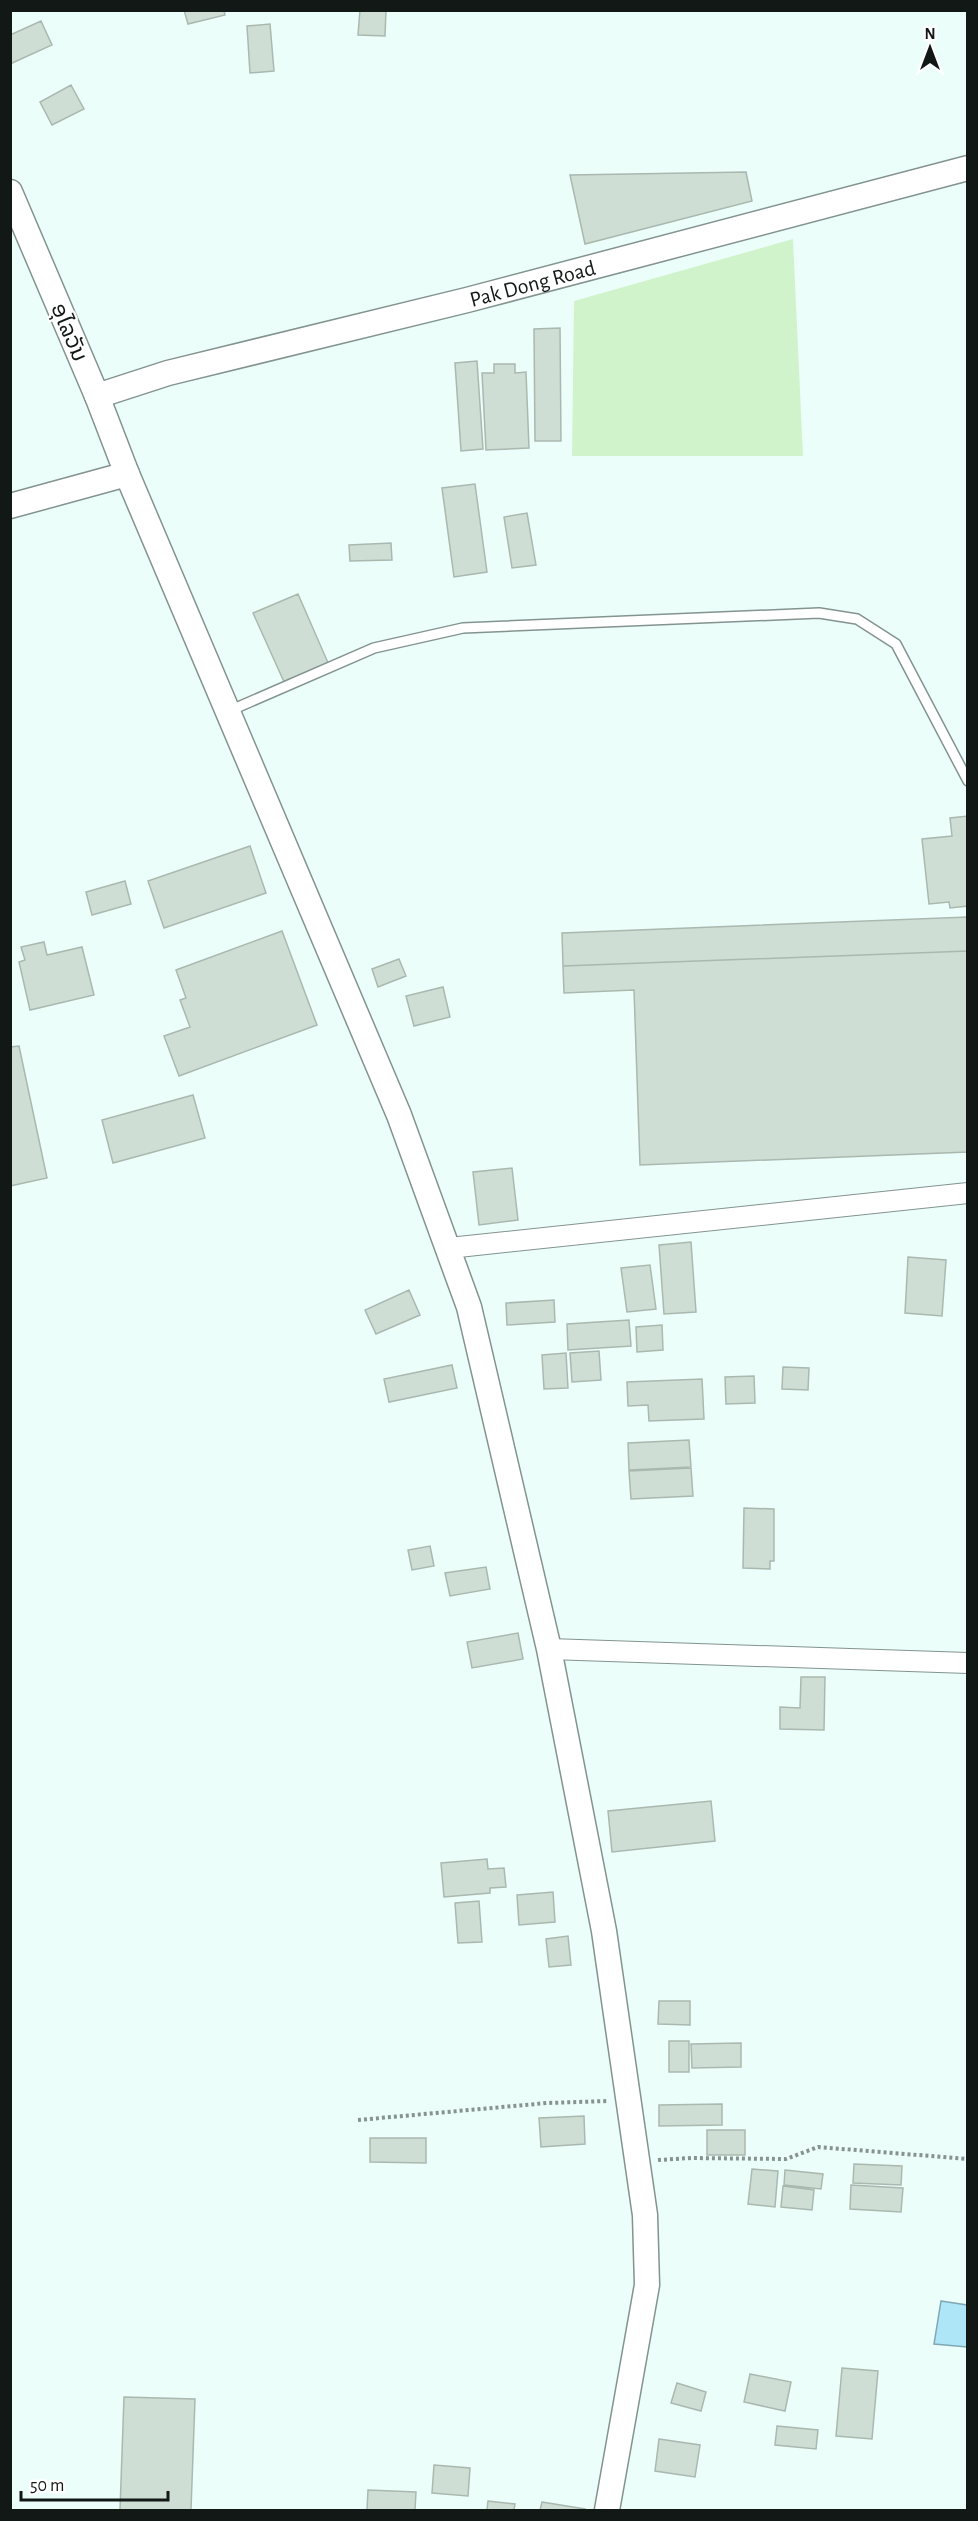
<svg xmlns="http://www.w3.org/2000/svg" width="978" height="2521" viewBox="0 0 978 2521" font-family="'Alegreya Sans','Noto Sans Lao',sans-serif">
  <rect width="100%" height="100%" fill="#ecfefa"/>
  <path fill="#d1f3cc" d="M793 239 803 456H572L574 301Z"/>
  <path fill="#aee6f7" stroke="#7fa8b4" stroke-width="1.5" d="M941 2301 967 2305V2347L934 2344Z"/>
  <path fill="#cfded5" stroke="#aab8b0" stroke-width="1.5" d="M184 10H224L225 15 188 24Z
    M360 10H386L385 36 358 35Z
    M41 21 52 45 10 64V35Z
    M270 24 274 71 250 73 247 26Z
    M71 85 84 109 52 125 40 102Z
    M746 172 752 201 585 244 570 175Z
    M560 328 561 441H535L534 329Z
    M477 361 483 449 461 451 455 363Z
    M494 364H515V373L526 372 529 448 486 450 482 373H494Z
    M475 484 487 572 454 577 442 488Z
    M527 513 536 565 512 568 504 517Z
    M391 543 392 560 350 561 349 545Z
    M298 594 329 665 285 684 253 613Z
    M968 816V906L950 908 949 902 929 904 922 839 952 836 950 818Z
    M250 846 266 893 164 928 148 881Z
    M125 881 131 904 92 915 86 892Z
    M968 917V951L563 966 562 933Z
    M282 931 317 1025 179 1076 164 1036 190 1027 180 1000 186 998 176 970Z
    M44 942 47 955 82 947 94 995 30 1010 19 962 25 960 21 947Z
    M968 951V1152L640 1165 634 990 564 993 563 966Z
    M399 959 406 976 378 987 372 969Z
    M443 987 450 1017 414 1026 406 996Z
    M19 1046 47 1178 10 1186V1047Z
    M193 1095 205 1138 113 1163 102 1120Z
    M512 1168 518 1220 479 1225 473 1172Z
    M691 1242 696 1312 664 1314 659 1245Z
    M908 1257 946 1260 942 1316 905 1313Z
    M650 1265 656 1309 627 1312 621 1268Z
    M409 1290 420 1315 376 1334 365 1310Z
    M554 1300 555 1322 507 1325 506 1303Z
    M629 1320 631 1346 568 1350 567 1324Z
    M662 1325 663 1350 637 1352 636 1327Z
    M599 1351 601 1380 572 1382 570 1353Z
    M566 1353 568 1388 544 1389 542 1355Z
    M452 1365 457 1388 389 1402 384 1379Z
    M783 1367 809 1368 808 1390 782 1389Z
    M754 1376 755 1403 726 1404 725 1377Z
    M702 1379 704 1419 649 1421 648 1405 628 1406 627 1382Z
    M689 1440 691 1467 629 1470 628 1443Z
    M691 1468 693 1496 631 1499 629 1471Z
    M744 1508 774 1509V1561H770V1569L743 1568Z
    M430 1546 434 1566 412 1570 408 1550Z
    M486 1567 490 1589 450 1596 445 1573Z
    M518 1633 523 1659 472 1668 467 1642Z
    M801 1677H825L824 1730 780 1729V1707L800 1708Z
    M711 1801 715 1841 612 1852 608 1811Z
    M487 1859 488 1869 504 1868 506 1887 490 1888V1893L444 1897 441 1863Z
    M553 1892 555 1922 519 1925 517 1895Z
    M479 1901 482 1942 458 1943 455 1903Z
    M568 1936 571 1965 549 1967 546 1939Z
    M659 2001H690V2025L658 2024Z
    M669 2041H689V2072H669Z
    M741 2043V2067L692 2068 691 2044Z
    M722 2104V2125L659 2126V2105Z
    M584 2116 585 2144 541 2147 539 2118Z
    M707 2130H745V2155H707Z
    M370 2138H426V2163L370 2162Z
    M854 2164 902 2166 901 2185 853 2183Z
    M752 2169 778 2171 775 2207 748 2204Z
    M785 2170 823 2174 821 2189 784 2185Z
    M851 2185 903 2188 901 2212 850 2209Z
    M783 2186 814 2190 812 2210 781 2207Z
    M842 2368 878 2371 872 2439 836 2436Z
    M750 2374 791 2382 785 2411 744 2402Z
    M677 2383 706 2392 701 2411 671 2403Z
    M124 2397 195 2399 191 2510H120Z
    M777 2426 818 2430 816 2449 775 2445Z
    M659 2439 700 2445 695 2477 655 2471Z
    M434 2465 470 2468 468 2496 432 2493Z
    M368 2490 416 2492 415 2510H367Z
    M488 2501 515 2504 514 2510H487Z
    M542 2502 585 2509V2510H540Z"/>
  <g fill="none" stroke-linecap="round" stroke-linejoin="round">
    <defs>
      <path id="service" d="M229 711 374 648 463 628 819 613 857 619 896 644 968 781"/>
      <path id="minor" d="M449 1248 968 1193
        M549 1649 968 1663"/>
      <g id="tertiary">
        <path d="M10 192 97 396 127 474 399 1115 469 1307 549 1649 604 1931 645 2215 647 2285 607 2510"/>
        <path id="s1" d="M97 396 168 373 467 300 968 168"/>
        <path d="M10 506 127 474"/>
      </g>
    </defs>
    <use href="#service" stroke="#839390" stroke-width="12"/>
    <use href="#minor" stroke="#839390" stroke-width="22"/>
    <use href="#tertiary" stroke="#839390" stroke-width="27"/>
    <path stroke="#869390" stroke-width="4" stroke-dasharray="3 3" stroke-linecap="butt" d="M358 2120 547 2103 608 2101
      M658 2160 691 2158 786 2159 818 2147 968 2159"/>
    <use href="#service" stroke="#fff" stroke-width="9"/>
    <use href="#minor" stroke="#fff" stroke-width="20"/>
    <use href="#tertiary" stroke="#fff" stroke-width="24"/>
  </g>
  <g text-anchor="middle" stroke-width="4.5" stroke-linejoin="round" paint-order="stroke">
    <g font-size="22" fill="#121816" stroke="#fff">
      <text dy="8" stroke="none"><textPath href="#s1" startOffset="450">Pak Dong Road</textPath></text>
      <text transform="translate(70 332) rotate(67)" y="8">ອຸໄລວັນ</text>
    </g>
  </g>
  <rect width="978" height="2521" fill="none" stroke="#121816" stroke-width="24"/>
  <g transform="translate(930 48)" stroke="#ffffff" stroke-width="4.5" paint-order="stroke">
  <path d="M0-4.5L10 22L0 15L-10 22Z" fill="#121816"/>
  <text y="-9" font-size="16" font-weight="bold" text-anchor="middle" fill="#121816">N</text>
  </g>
  <path d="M21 2491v9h147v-9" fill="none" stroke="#121816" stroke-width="3"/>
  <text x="30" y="2491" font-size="18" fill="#121816" stroke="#ffffff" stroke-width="4.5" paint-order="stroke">50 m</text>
</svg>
